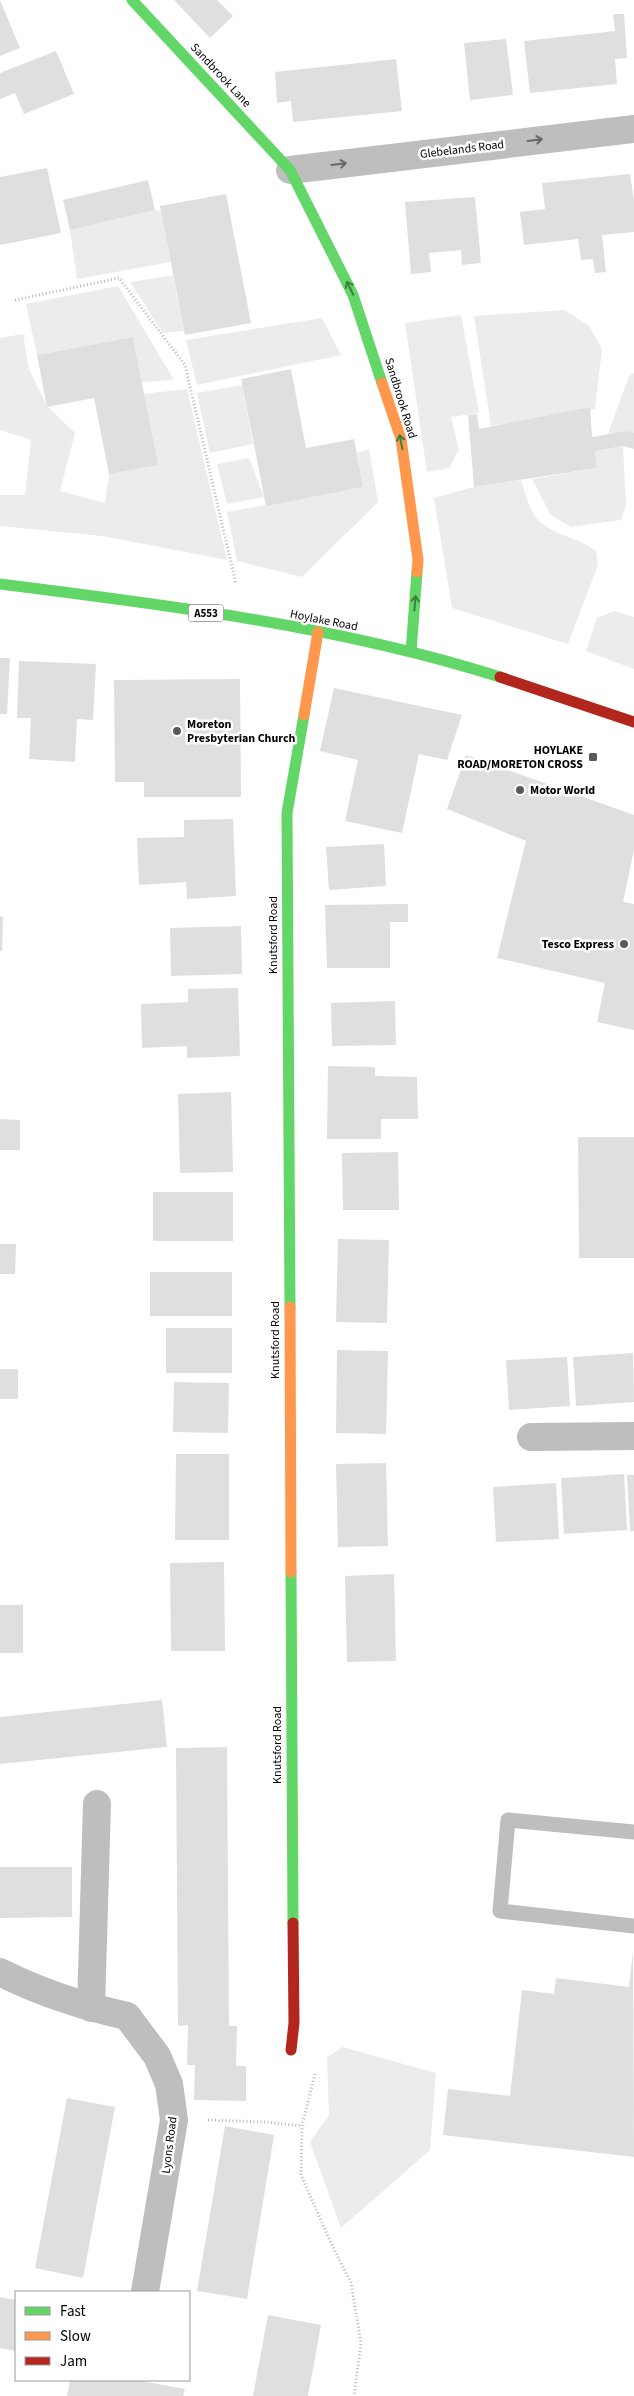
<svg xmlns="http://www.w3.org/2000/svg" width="634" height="2396" viewBox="0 0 634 2396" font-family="'Source Sans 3',sans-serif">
  <rect width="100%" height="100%" fill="#fff"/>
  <path fill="#ececec" d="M155 210 161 211 171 262 77 279 70 230Z
    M173 275 184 331 163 333 130 282Z
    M118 286 174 380 142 382 133 337 37 355 26 304Z
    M564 310 589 326 602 349 595 409 491 426 474 316Z
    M461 315 479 413 451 417 459 450 449 468 427 472 405 323Z
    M322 318 341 355 197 385 186 340Z
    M23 334 29 369 47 406 75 433 60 491 105 503 109 474 157 465 144 394 187 389 227 560 102 536 0 526V495H25L31 440 0 430V338Z
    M634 373V439L608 433 629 376Z
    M242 385 253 444 210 453 197 393Z
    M623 446 626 505 621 520 571 527 551 515 532 479 597 468 595 451Z
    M369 449 378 502 302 577 237 561 227 512 363 487 357 453Z
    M249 458 264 497 227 504 217 464Z
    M521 480C525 492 530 512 538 520 554 536 578 537 596 551L598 565 568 644 452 608 434 498 474 487Z
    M615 611 634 617V669L586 651 597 618Z
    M342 2047 436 2073 430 2150 341 2228 310 2142 329 2115 327 2058Z"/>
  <path fill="#dfdfdf" d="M0 0 20 48 0 56Z
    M174 0H217L233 16 210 38Z
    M613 14H624L627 58 615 59 617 84 530 93 524 41 615 31Z
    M506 39 513 95 470 100 464 43Z
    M56 51 74 94 24 114 15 93 0 99V73Z
    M396 59 402 111 293 122 291 101 277 103 275 72Z
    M47 168 61 233 0 245V177Z
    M630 174 634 200V232L602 235 606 272 595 273 593 259 581 260 578 239 524 245 520 212 545 209 542 183Z
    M148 180 155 210 70 230 63 200Z
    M226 194 251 323 185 335 160 206Z
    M475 197 481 263 462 265 461 250 429 253 431 272 411 274 405 202Z
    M133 337 158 465 109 474 94 398 47 407 37 355Z
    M291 369 306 448 354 439 363 487 266 506 241 379Z
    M590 407 592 437 627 431 634 433V449L623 446 595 451 597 468 474 487 468 415 477 414 479 429Z
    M0 658H10L7 714H0Z
    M19 661 96 664 93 720 77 719 75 762 29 759 31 718H17Z
    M240 679 241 797H144V782H115L114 680Z
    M334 688 462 715 447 760 419 754 402 833 345 821 358 760 320 751Z
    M466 755 634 815V850L623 902 634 904V1030L597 1022 605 983 497 958 526 841 447 809Z
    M233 819 236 896 187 899 186 882 139 885 137 838 184 837V820Z
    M384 844 386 886 329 890 326 847Z
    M408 904V922H390V968H327L325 905Z
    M0 916 3 917 2 951H0Z
    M241 926 242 974 171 976 170 928Z
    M238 988 240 1056 187 1058V1046L142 1048 141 1004 188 1002V989Z
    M395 1001 396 1045 332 1046 331 1003Z
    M328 1066 375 1067V1076L417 1077 418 1119H381V1139H327Z
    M231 1092 233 1172 180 1173 178 1094Z
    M0 1119 20 1120V1150H0Z
    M578 1137H634V1258H579Z
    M398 1152 399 1210H343L342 1153Z
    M153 1192H233V1241H153Z
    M338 1239 389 1240 387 1323 336 1322Z
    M0 1244H16L15 1274H0Z
    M150 1272H232V1316H150Z
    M166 1328H232V1373H166Z
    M337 1350 388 1351 386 1434 336 1433Z
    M633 1353 634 1402 576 1406 573 1357Z
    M567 1357 570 1406 509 1410 506 1360Z
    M0 1369H18V1399H0Z
    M174 1382 229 1383 228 1433 173 1432Z
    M176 1454H229V1540H175Z
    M386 1463 388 1546 338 1547 336 1464Z
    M624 1474 627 1530 564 1534 561 1478Z
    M627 1475H634V1531H630Z
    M556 1483 559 1539 496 1542 493 1487Z
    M224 1562 225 1651H171L170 1563Z
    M394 1574 396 1661 347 1662 345 1576Z
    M0 1605H23V1653H0Z
    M162 1700 167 1747 0 1764V1717Z
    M227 1747 229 2026H237L236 2066H246V2101L194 2100 195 2065H187L188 2025 178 2026 176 1748Z
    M0 1867H72V1917L0 1918Z
    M633 1951 634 2157 443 2135 448 2089 510 2096 522 1990 554 1994 556 1978 629 1987Z
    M67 2098 115 2107 83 2278 35 2268Z
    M225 2126 274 2135 247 2299 197 2291Z
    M0 2297 16 2300V2351L0 2348Z
    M268 2315 321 2325 308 2396H253Z
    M70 2380H136L185 2389 183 2396H67Z"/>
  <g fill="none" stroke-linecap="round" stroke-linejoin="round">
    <path stroke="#b9b9b9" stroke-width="3" stroke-dasharray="1 2.5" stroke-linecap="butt" d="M15 300 119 278 185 365 236 584
      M315 2074 302 2126 301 2175 330 2241 351 2283 361 2343 354 2396
      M208 2120 265 2122 302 2126"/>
    <path stroke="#bebebe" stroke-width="15" d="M634 1832 508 1820 500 1911 634 1926"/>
    <path stroke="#bebebe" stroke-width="28" d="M290 170 634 129
      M531 1437 634 1436
      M0 1972C41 1993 82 2006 127 2016L157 2056 169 2084 174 2120 145 2292
      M91 2008 97 1804"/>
    <path stroke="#63d668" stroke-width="11" d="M132 0 290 170 353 295 382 383
      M0 584C168 605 339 626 500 677
      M411 652 417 572
      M290 1307 287 813 304 715
      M291 1572 293 1923"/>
    <path stroke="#ff974d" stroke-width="11" d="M382 383 401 439 418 560 417 572
      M304 715 318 632
      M290 1307 291 1572"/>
    <path stroke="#b3261e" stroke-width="11" d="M500 677 634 722
      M291 2050 294 2023 293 1923"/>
  </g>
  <defs><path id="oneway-shaft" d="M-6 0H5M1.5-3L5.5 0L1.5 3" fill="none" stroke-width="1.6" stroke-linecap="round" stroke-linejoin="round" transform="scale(1.25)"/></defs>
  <g stroke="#686868">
    <use href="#oneway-shaft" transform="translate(535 140) rotate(-7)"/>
    <use href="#oneway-shaft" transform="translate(339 164) rotate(-7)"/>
  </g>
  <g stroke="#3b803e">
    <use href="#oneway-shaft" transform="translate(350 288) rotate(-116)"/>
    <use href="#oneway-shaft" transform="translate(401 442) rotate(-101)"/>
    <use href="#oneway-shaft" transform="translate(415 603) rotate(-85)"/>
  </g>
  <g fill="#595959" stroke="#fff" stroke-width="2">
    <circle cx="177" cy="731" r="5"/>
    <rect x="588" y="752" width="10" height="10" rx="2.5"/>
    <circle cx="520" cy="790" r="5"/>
    <circle cx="624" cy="944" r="5"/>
  </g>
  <g text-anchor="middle" stroke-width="5" stroke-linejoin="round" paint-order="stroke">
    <rect fill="#fff" stroke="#4c4c4c" stroke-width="1" x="188.5" y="604.5" width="35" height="17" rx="4"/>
    <g font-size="11" font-weight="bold" fill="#000">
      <text x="206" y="617">A553</text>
    </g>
    <g font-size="12" fill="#000" stroke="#fff">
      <text transform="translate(221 75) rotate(47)" y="4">Sandbrook Lane</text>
      <text transform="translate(462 149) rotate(-7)" y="4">Glebelands Road</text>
      <text transform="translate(401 398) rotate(73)" y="4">Sandbrook Road</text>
      <text transform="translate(324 620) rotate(11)" y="4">Hoylake Road</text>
      <text transform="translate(273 935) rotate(-90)" y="4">Knutsford Road</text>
      <text transform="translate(275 1340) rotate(-90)" y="4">Knutsford Road</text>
      <text transform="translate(277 1745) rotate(-90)" y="4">Knutsford Road</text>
      <text transform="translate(169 2145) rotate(-83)" y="4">Lyons Road</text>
    </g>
    <g font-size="12" font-weight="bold" fill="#000" stroke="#fff" text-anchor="start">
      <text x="187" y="728">Moreton<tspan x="187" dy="14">Presbyterian Church</tspan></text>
      <text x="583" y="754" text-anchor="end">HOYLAKE<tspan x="583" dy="14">ROAD/MORETON CROSS</tspan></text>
      <text x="530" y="794">Motor World</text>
      <text x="614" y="948" text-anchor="end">Tesco Express</text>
    </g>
  </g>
  <rect x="15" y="2291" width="175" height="90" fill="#ffffff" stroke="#999999"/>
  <rect x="25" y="2307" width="25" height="8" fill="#63d668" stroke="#999999"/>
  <text x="60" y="2316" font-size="15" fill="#000000">Fast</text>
  <rect x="25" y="2332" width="25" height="8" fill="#ff974d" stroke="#999999"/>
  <text x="60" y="2341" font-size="15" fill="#000000">Slow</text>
  <rect x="25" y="2357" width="25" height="8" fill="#b3261e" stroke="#999999"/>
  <text x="60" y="2366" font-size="15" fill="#000000">Jam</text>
</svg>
